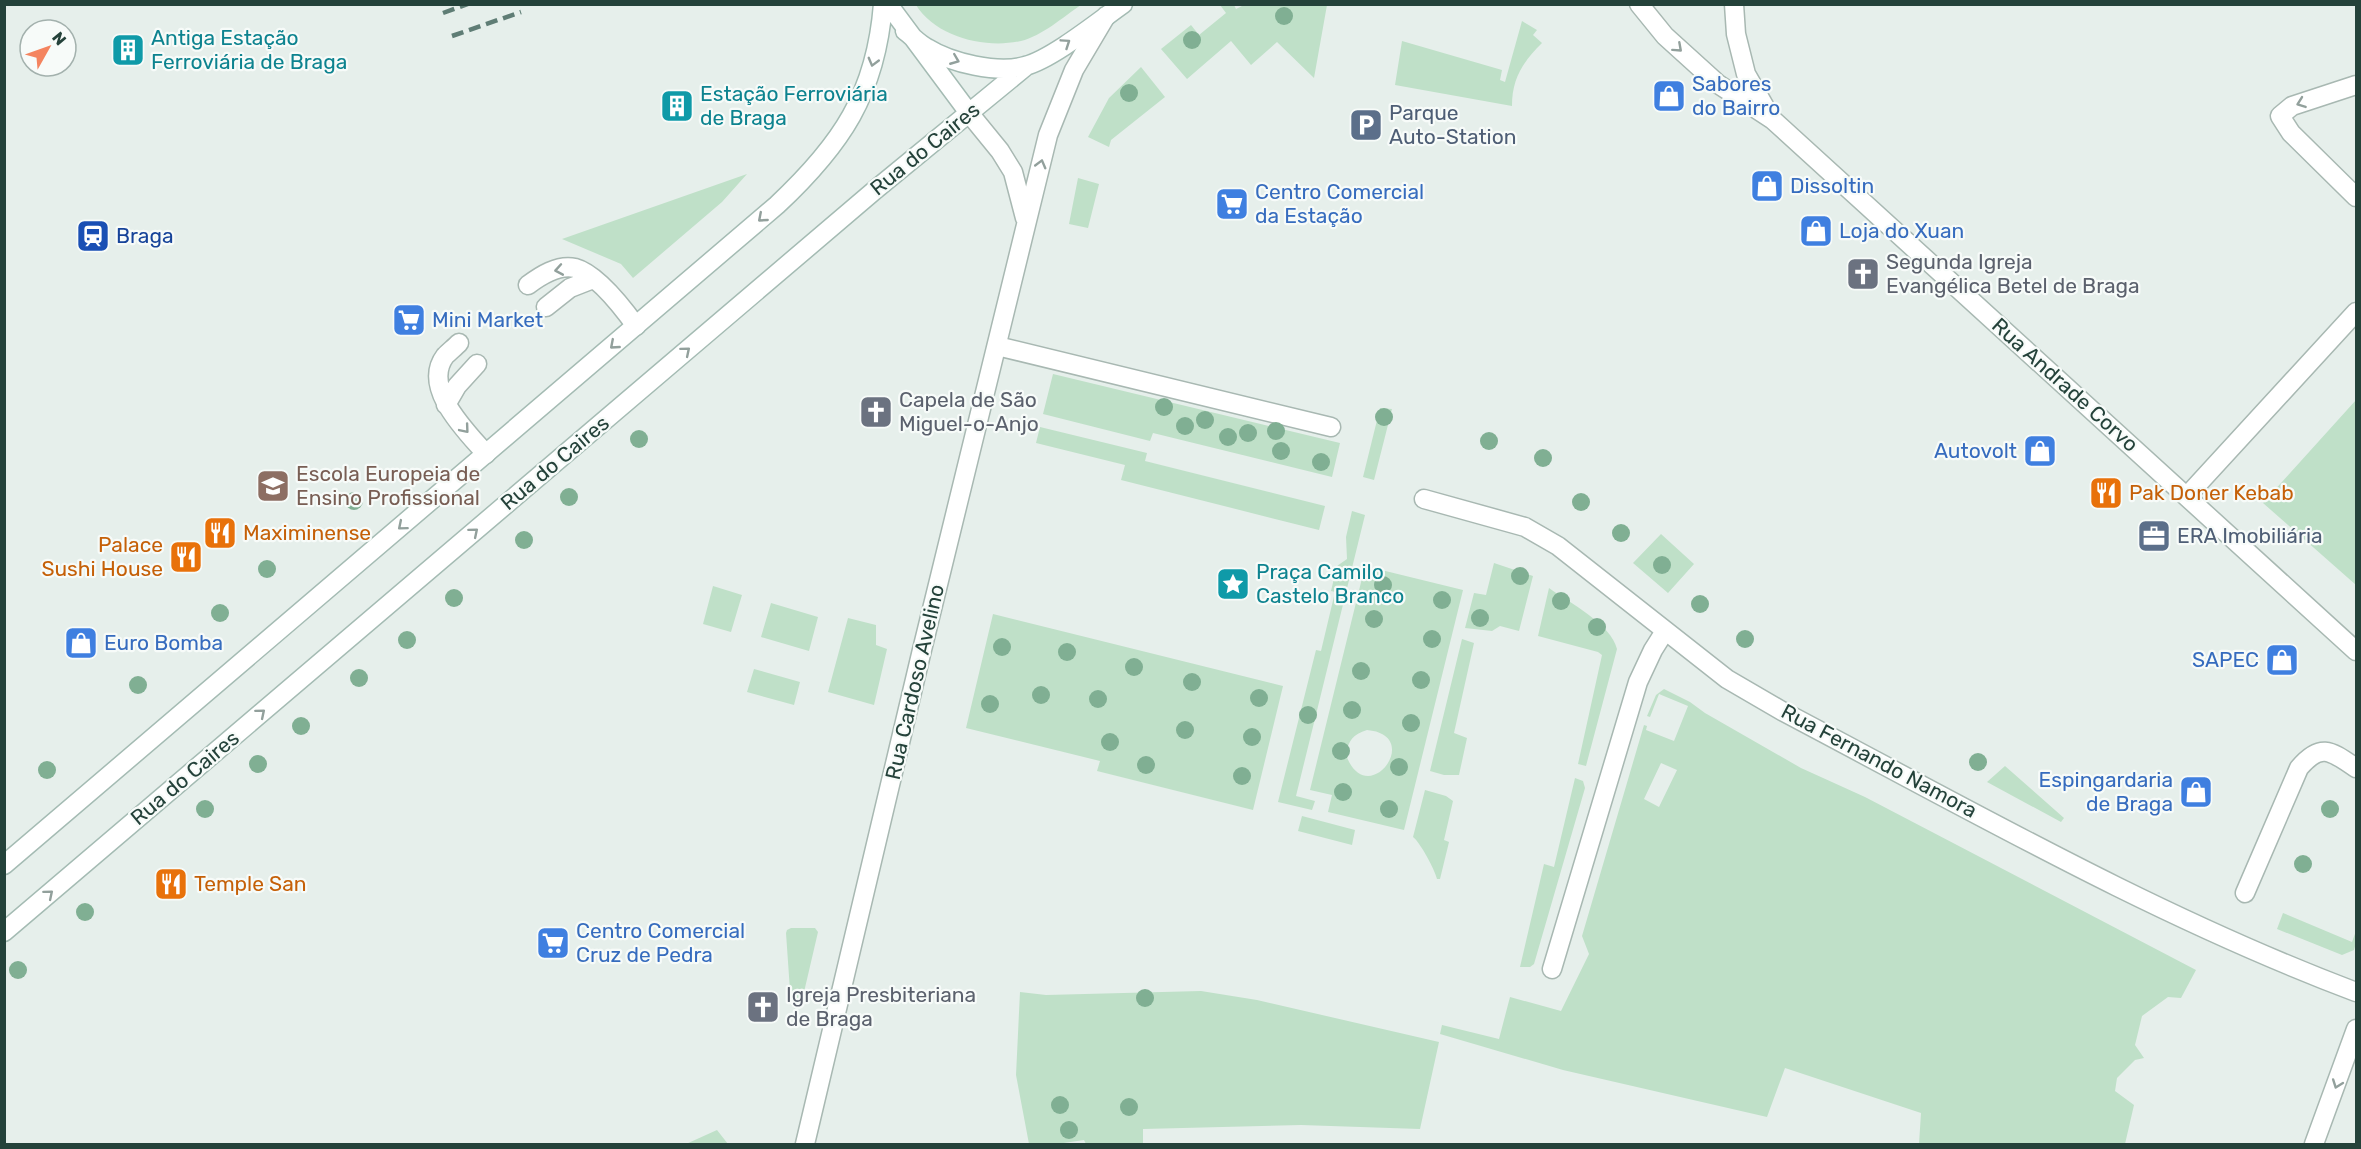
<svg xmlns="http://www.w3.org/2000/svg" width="2361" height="1149" viewBox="0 0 2361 1149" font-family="Rubik,sans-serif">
  <rect width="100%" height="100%" fill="#e6efeb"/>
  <path fill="#bfe0c8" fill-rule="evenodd" d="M1246 4 1327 5 1314 78 1277 42 1251 65 1231 41 1187 79 1161 49 1191 25 1199 35 1226 13 1220 5H1234L1236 9Z
    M916 5H1081C1063 17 1042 36 1021 41 985 49 936 37 916 5Z
    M1522 21 1537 30 1533 35 1542 43C1523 62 1512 78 1512 106L1395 85 1402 41 1502 70 1500 80 1505 82Z
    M1141 67 1165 97 1111 140 1109 147 1088 137 1109 98Z
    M747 174 722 202 633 278 621 264 562 239Z
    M1078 178 1099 184 1088 228 1069 224Z
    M1053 374 1340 443 1332 477 1153 433 1150 441 1043 414Z
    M2356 400V585L2263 503Z
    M1380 408 1392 409 1374 480 1363 477Z
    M1040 427 1147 453 1145 461 1325 506 1319 530 1121 480 1125 465 1036 443Z
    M1352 511 1365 515 1296 796 1315 801 1312 810 1278 802 1316 650 1321 651 1335 592 1331 591 1337 566 1347 559 1346 537Z
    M1661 534 1694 564 1668 593 1633 563Z
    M1494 563 1533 576 1519 631 1500 626 1492 631 1465 628 1474 593 1486 595Z
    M1365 566 1463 590 1404 830 1328 812 1332 795 1310 790ZM1367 730C1425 735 1367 812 1346 755 1348 741 1353 734 1367 730Z
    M713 586 742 595 731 632 703 624Z
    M1549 588C1570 603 1611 624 1617 649L1586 766 1578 764 1602 655 1598 652 1538 636Z
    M771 603 818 617 809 651 761 637Z
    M993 614 1283 686 1253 810 1097 771 1100 761 966 728Z
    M848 618 876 625V645L887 649 874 705 828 692Z
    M1462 639 1474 643 1454 733 1467 738 1459 775H1444L1430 771Z
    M754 669 800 682 794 705 747 692Z
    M1664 689 1690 702 1705 713 1801 768 1865 797 2196 970 2181 998 2168 997 2142 1016 2135 1045 2144 1058 2135 1060 2117 1078 2115 1091 2134 1105 2125 1144H1919L1921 1113 1785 1068 1767 1117 1563 1070 1440 1034 1442 1025 1499 1039 1510 997 1561 1011 1589 954 1582 936 1644 725 1647 726 1646 730 1674 741 1688 706 1659 694 1650 717 1647 716 1656 695ZM1661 763 1677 770 1659 807 1644 799Z
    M2005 766 2064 818 2061 822 1987 782Z
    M1575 778 1583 781 1585 788 1534 964 1530 967H1520L1544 864 1554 867Z
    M1425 790 1446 796 1453 801 1444 840 1449 842 1440 879H1437C1435 870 1420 842 1413 837Z
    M1302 816 1355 830 1352 845 1298 831Z
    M2283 913 2352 942 2356 931V943L2354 950 2342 955 2277 929Z
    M791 928H815L818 932 801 1005 795 1009 791 1005 786 933 787 930Z
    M1201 991 1257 1000 1439 1042 1420 1129 1301 1125 1143 1129V1144H1086L1084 1140 1057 1144H1029L1016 1075 1020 992 1046 995Z
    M717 1130 728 1144H686Z"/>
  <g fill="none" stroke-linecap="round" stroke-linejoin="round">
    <defs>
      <path id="lane" d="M528 285C540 276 558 264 575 268 597 274 623 308 636 326
        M546 307 570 288 593 279
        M459 343C455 347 449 352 445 356 421 388 467 432 486 454
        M997 346 1331 427
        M446 405 457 386 477 364
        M2245 893 2299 768C2321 742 2331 751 2356 768
        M1552 969 1638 682 1653 650 1665 631"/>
      <path id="street" d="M1639 4 1665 36 1718 84 1773 120 2356 651
        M1734 4 1736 34 1746 74 1770 116
        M2356 85 2292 106 2280 116 2291 133 2356 197
        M969 113 1000 151 1013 172 1025 218
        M2187 496 2356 312
        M1424 499 1525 527 1558 546 1727 679 1782 711C1970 810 2157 917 2356 992
        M805 1144 921 654 1048 135 1074 70 1106 16
        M2314 1144 2356 1029"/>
      <path id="secondary" d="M888 4 969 113
        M905 31C912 36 919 44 927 48 951 63 998 74 1025 66 1052 59 1099 21 1123 4
        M4 865 777 205C841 145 876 94 883 4
        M4 932 875 190 1025 67"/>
    </defs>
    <use href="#lane" stroke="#a8b8b2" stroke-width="21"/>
    <use href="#street" stroke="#a8b8b2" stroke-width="21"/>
    <use href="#secondary" stroke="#a4bbb3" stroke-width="21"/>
    <use href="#lane" stroke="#fff" stroke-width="18"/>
    <use href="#street" stroke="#fff" stroke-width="18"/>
    <use href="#secondary" stroke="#fff" stroke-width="18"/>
    <path stroke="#5f7d75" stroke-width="4.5" stroke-dasharray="12 6" stroke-linecap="butt" d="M443 13 468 4
      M452 36 521 12"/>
  </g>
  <g fill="#80af93">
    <circle cx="1284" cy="16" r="9"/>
    <circle cx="1192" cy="40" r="9"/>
    <circle cx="1129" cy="93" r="9"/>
    <circle cx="1164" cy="407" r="9"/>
    <circle cx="1384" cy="417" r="9"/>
    <circle cx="1205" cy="420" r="9"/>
    <circle cx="1185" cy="426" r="9"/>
    <circle cx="1276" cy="431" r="9"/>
    <circle cx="1248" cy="433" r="9"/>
    <circle cx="1228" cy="437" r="9"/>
    <circle cx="639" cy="439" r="9"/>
    <circle cx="1489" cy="441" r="9"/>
    <circle cx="1281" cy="451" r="9"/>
    <circle cx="1543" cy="458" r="9"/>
    <circle cx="1321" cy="462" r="9"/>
    <circle cx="569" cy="497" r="9"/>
    <circle cx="354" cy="501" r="9"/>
    <circle cx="1581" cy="502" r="9"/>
    <circle cx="1621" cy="533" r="9"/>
    <circle cx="524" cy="540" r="9"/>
    <circle cx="1662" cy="565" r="9"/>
    <circle cx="267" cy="569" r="9"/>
    <circle cx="1520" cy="576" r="9"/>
    <circle cx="1383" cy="585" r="9"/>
    <circle cx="454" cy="598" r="9"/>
    <circle cx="1442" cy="600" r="9"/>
    <circle cx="1561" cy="601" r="9"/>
    <circle cx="1700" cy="604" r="9"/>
    <circle cx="220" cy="613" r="9"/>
    <circle cx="1480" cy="618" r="9"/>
    <circle cx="1374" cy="619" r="9"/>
    <circle cx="1597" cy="627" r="9"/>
    <circle cx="1432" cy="639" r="9"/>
    <circle cx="1745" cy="639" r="9"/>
    <circle cx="407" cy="640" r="9"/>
    <circle cx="1002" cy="647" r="9"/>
    <circle cx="1067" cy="652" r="9"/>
    <circle cx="1134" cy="667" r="9"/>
    <circle cx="1361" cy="671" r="9"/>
    <circle cx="359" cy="678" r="9"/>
    <circle cx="1421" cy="680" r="9"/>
    <circle cx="1192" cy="682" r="9"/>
    <circle cx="138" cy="685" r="9"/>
    <circle cx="1041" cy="695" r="9"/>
    <circle cx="1259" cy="698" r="9"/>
    <circle cx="1098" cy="699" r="9"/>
    <circle cx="990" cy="704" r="9"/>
    <circle cx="1352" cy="710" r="9"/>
    <circle cx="1308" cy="715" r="9"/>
    <circle cx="1411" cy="723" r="9"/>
    <circle cx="301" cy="726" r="9"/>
    <circle cx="1185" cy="730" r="9"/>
    <circle cx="1252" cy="737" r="9"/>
    <circle cx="1110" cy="742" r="9"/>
    <circle cx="1341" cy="751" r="9"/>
    <circle cx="1978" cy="762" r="9"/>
    <circle cx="258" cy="764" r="9"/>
    <circle cx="1146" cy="765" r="9"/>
    <circle cx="1399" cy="767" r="9"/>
    <circle cx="47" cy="770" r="9"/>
    <circle cx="1242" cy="776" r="9"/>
    <circle cx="1343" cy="792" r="9"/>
    <circle cx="205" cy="809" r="9"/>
    <circle cx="1389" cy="809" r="9"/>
    <circle cx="2330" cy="809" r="9"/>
    <circle cx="2303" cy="864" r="9"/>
    <circle cx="85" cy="912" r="9"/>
    <circle cx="18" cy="970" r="9"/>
    <circle cx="1145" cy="998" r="9"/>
    <circle cx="1060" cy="1105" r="9"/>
    <circle cx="1129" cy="1107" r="9"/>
    <circle cx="1069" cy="1130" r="9"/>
  </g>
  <defs><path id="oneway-chevron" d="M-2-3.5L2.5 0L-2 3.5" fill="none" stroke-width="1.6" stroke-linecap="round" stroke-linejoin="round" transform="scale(1.5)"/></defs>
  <g stroke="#92a09c">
    <use href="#oneway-chevron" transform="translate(1066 43) rotate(-34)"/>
    <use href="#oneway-chevron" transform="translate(1678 48) rotate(42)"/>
    <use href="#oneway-chevron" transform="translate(955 60) rotate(22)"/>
    <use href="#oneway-chevron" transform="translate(873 62) rotate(105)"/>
    <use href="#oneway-chevron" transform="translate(2301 103) rotate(160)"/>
    <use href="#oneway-chevron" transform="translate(1041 164) rotate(-75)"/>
    <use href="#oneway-chevron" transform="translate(762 218) rotate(139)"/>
    <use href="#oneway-chevron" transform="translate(559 270) rotate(170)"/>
    <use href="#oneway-chevron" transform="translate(614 345) rotate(139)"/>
    <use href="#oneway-chevron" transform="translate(686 351) rotate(-40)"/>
    <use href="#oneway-chevron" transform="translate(465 429) rotate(50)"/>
    <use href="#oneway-chevron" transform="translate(402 526) rotate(140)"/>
    <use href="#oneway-chevron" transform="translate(474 532) rotate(-40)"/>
    <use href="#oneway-chevron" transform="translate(261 713) rotate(-40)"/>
    <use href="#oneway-chevron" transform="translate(49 894) rotate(-40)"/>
    <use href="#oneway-chevron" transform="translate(2337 1084) rotate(110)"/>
  </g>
  <defs>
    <symbol id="building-square" viewBox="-11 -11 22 22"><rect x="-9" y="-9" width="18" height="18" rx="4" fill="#0f9aa8" stroke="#f7fbf9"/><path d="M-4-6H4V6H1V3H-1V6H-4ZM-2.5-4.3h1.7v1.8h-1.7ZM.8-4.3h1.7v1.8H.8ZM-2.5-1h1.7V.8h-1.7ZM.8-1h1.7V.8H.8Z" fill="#fff"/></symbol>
    <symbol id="shop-square" viewBox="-11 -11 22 22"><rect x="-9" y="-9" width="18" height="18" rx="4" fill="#3f7fe0" stroke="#f7fbf9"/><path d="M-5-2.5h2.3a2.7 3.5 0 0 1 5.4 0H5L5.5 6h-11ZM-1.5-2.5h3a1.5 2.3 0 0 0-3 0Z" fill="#fff"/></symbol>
    <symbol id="parking-square" viewBox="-11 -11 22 22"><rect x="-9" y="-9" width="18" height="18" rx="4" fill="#5c6f8a" stroke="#f7fbf9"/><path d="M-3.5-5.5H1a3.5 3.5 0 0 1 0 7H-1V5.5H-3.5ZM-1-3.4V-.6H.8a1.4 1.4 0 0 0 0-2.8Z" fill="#fff"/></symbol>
    <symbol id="supermarket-square" viewBox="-11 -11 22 22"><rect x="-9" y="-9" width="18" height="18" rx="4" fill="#3f7fe0" stroke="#f7fbf9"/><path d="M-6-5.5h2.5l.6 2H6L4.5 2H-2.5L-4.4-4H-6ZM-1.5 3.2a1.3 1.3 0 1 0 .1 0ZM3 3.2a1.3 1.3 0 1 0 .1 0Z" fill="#fff"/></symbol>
    <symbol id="station-square" viewBox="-11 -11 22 22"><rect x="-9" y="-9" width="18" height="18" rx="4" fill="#1a4fb4" stroke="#f7fbf9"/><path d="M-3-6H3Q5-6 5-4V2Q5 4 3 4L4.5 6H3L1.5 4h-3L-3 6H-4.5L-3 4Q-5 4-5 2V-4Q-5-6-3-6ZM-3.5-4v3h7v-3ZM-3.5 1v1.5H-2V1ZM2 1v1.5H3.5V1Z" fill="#fff"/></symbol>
    <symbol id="church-square" viewBox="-11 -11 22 22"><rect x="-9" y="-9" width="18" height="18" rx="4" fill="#6b7280" stroke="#f7fbf9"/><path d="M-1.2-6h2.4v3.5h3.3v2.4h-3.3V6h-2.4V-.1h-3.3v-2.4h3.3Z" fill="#fff"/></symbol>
    <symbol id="school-square" viewBox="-11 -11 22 22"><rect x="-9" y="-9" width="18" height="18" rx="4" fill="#8d6e63" stroke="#f7fbf9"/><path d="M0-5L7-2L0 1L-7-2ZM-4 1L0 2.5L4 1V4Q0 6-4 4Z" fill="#fff"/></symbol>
    <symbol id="restaurant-square" viewBox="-11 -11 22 22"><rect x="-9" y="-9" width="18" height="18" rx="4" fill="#e8710a" stroke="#f7fbf9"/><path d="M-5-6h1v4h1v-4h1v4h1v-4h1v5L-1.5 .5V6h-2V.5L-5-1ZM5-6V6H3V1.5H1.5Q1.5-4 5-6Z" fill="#fff"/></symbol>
    <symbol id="office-square" viewBox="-11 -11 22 22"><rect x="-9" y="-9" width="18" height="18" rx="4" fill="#5c6f8a" stroke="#f7fbf9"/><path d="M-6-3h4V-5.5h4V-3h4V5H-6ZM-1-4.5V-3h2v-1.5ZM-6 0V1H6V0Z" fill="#fff"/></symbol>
    <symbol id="sight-square" viewBox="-11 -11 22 22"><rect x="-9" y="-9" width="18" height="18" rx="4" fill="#0f9aa8" stroke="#f7fbf9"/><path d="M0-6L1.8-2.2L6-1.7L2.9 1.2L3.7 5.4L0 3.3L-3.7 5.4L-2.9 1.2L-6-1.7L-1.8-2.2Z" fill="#fff"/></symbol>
  </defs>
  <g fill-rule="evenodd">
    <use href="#building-square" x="109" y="31" width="38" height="38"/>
    <use href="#shop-square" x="1650" y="77" width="38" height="38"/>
    <use href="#building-square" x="658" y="87" width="38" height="38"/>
    <use href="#parking-square" x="1347" y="106" width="38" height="38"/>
    <use href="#shop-square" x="1748" y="167" width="38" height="38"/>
    <use href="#supermarket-square" x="1213" y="185" width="38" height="38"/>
    <use href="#shop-square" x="1797" y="212" width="38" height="38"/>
    <use href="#station-square" x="74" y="217" width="38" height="38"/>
    <use href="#church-square" x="1844" y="255" width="38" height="38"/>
    <use href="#supermarket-square" x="390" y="301" width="38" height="38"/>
    <use href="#church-square" x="857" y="393" width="38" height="38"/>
    <use href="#shop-square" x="2021" y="432" width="38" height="38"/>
    <use href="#school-square" x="254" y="467" width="38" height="38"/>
    <use href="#restaurant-square" x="2087" y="474" width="38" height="38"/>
    <use href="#restaurant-square" x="201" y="514" width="38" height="38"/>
    <use href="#office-square" x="2135" y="517" width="38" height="38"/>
    <use href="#restaurant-square" x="167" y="538" width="38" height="38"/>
    <use href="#sight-square" x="1214" y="565" width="38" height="38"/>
    <use href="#shop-square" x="62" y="624" width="38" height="38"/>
    <use href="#shop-square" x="2263" y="641" width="38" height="38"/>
    <use href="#shop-square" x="2177" y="773" width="38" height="38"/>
    <use href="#restaurant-square" x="152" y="865" width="38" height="38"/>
    <use href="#supermarket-square" x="534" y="924" width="38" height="38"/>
    <use href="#church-square" x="744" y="988" width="38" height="38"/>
  </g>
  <g text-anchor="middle" stroke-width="4.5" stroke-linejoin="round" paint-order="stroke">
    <g font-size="21" fill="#0d838f" stroke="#f7fbf9" text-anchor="start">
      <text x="151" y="45">Antiga Estação<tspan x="151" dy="24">Ferroviária de Braga</tspan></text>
      <text x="700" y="101">Estação Ferroviária<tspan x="700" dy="24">de Braga</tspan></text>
      <text x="1256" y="579">Praça Camilo<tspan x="1256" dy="24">Castelo Branco</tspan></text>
    </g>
    <g font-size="21" fill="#366cbe" stroke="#f7fbf9" text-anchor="start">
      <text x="1692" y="91">Sabores<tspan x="1692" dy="24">do Bairro</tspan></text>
      <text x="1790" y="193">Dissoltin</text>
      <text x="1255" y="199">Centro Comercial<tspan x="1255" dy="24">da Estação</tspan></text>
      <text x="1839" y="238">Loja do Xuan</text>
      <text x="432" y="327">Mini Market</text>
      <text x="2017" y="458" text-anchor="end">Autovolt</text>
      <text x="104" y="650">Euro Bomba</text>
      <text x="2259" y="667" text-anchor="end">SAPEC</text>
      <text x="2173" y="787" text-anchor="end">Espingardaria<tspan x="2173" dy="24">de Braga</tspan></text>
      <text x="576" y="938">Centro Comercial<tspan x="576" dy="24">Cruz de Pedra</tspan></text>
    </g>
    <g font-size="21" fill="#4e5e75" stroke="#f7fbf9" text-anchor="start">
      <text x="1389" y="120">Parque<tspan x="1389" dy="24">Auto-Station</tspan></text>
      <text x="2177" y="543">ERA Imobiliária</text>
    </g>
    <g font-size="21" fill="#24423a" stroke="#f7fbf9">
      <text transform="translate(925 149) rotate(-39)" y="7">Rua do Caires</text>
      <text transform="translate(2065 385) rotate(42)" y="7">Rua Andrade Corvo</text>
      <text transform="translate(555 463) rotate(-40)" y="7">Rua do Caires</text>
      <text transform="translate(915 682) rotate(-77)" y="7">Rua Cardoso Avelino</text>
      <text transform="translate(1879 761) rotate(28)" y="7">Rua Fernando Namora</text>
      <text transform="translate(185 778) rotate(-40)" y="7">Rua do Caires</text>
    </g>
    <g font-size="21" fill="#164399" stroke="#f7fbf9" text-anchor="start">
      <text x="116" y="243">Braga</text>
    </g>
    <g font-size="21" fill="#5b616d" stroke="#f7fbf9" text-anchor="start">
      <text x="1886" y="269">Segunda Igreja<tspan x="1886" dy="24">Evangélica Betel de Braga</tspan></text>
      <text x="899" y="407">Capela de São<tspan x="899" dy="24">Miguel-o-Anjo</tspan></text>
      <text x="786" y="1002">Igreja Presbiteriana<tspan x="786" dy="24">de Braga</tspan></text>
    </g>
    <g font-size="21" fill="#785e54" stroke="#f7fbf9" text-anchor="start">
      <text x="296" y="481">Escola Europeia de<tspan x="296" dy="24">Ensino Profissional</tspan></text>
    </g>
    <g font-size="21" fill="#c56008" stroke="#f7fbf9" text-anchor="start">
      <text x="2129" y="500">Pak Doner Kebab</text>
      <text x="243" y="540">Maximinense</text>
      <text x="163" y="552" text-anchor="end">Palace<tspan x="163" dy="24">Sushi House</tspan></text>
      <text x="194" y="891">Temple San</text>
    </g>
  </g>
  <rect width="2361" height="1149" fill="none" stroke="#24423a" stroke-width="12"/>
  <g transform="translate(48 48) rotate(50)"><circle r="28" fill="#f7fbf9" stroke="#a3b1ad" stroke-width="1.5"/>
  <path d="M0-4.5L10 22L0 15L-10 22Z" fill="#f4845f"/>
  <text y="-9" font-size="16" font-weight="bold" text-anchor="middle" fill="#24423a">N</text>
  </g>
</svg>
